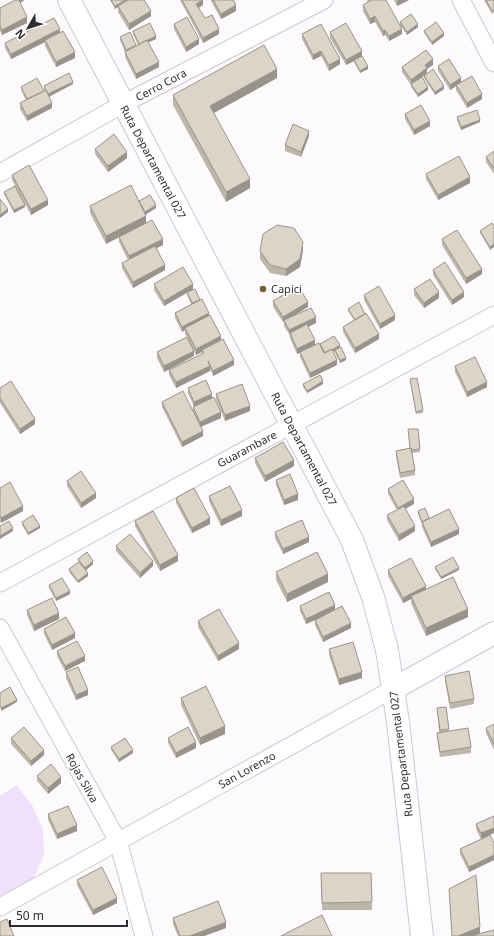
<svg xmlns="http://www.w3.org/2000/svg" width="494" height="936" viewBox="0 0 494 936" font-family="'Noto Sans',sans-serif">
  <rect width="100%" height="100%" fill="#fcfafd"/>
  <path fill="#efe1fb" d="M16 785 32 805 43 830 44 855 33 880 0 908V796Z"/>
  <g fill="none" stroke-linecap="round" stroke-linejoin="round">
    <defs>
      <path id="street" d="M461 0 494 63
        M0 173 123 104 324 0
        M0 583 494 315
        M0 628 118 841 144 936
        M0 907 393 689"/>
      <path id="secondary" d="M393 689 494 633"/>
      <path id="primary" d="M69 0 352 540 373 597 387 650 398 722 422 936"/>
    </defs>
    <use href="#street" stroke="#cdc6d3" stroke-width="19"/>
    <use href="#secondary" stroke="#cdc6d3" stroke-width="24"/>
    <use href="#primary" stroke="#cdc6d3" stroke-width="24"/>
    <use href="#street" stroke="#fff" stroke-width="17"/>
    <use href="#secondary" stroke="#fff" stroke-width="22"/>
    <use href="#primary" stroke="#fff" stroke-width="22"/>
  </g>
  <path fill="#bcb6ab" d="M110 0H144L151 16 129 30 118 12V7L115 9Z
    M180 0H203V5L199 8 205 18 219 34 203 43Z
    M211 0H233L236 11 221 19 211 1Z
    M367 0H386L402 34 389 41 385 35 383 36 375 22 370 24 363 11V5L368 3Z
    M394 0H409L397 6Z
    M484 0H494V12L492 14Z
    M20 3 27 23 2 35 0 31V8Z
    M400 22 418 27 407 35 400 25Z
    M174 24 199 44 186 52 174 29Z
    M133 31 156 39 148 42 159 67 136 79 125 57V52L120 40V37L136 46 138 45 133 34Z
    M424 31 444 36 432 45 424 33Z
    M330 32 362 56 368 69 360 73 354 62V61L346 65 330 38Z
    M60 33 75 58 56 67 45 46V42L11 59 5 48V43Z
    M302 34 340 64 329 71 321 56 313 60 302 39Z
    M433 65 427 69V73L444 89 435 95 424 78V76L422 77 428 90 418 97 411 87V85L402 72V67Z
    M438 66 461 82 482 99 467 108 456 90V86L450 90 438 71Z
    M277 78 214 113 250 188 226 202 173 105V95Z
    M73 84 49 97 52 108 27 121 20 109V103L26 100 21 90V87L44 92 45 91 44 89V86Z
    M405 114 430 126 414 135 405 119Z
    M457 117 480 122 461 130 457 120Z
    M309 136 301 157 285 151V145Z
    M95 149 127 158 108 172 95 154Z
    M494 151V174L486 162V157Z
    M426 174 470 183 438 200 426 179Z
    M12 175 48 205 31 215 12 180Z
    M4 192 25 207 14 213 4 194Z
    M139 201 156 208 146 214V223L163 245 156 248 165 270 133 288 122 268V263L128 260 119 242V237L106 244 90 213V206Z
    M492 223 490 250 480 233V231Z
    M442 239 482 274 466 284 442 245Z
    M303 250 300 267 286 276 270 273 260 259V251Z
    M433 270 464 297 452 305 433 275Z
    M154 284 193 289 189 291 200 300 209 316 234 365 213 376 210 369V371L176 388 169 375V370L202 354V352L196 355 194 351V356L164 372 157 358V352L187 337 185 334V330L182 332 175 318V313L191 304 187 295V293L164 306 154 290Z
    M414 289 439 298 424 308 414 295Z
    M364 295 395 320 380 329 364 300Z
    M273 301 308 307 292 317 316 323 308 327 315 345H320V344L340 347 346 360 340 363 335 353V351L333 352 337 365 310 378 300 357V353L297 354 290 338V335L284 326V321L283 322 273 307Z
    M348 309 379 339 355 353 343 332V327L354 320 348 311Z
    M455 366 487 387 467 397 455 372Z
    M410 379 423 410V413L416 414Z
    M303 384H323L307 393 303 387Z
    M0 388 35 424 20 434 0 403Z
    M188 388 212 398 221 418 201 427 203 436 182 447 162 407V402L193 412V407H194L188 393Z
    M216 394 250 411 225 421 216 399Z
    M418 429 420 452 412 453 415 470V475L400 478 396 456V451L410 448Z
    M255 458 294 466 265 482 255 463Z
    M276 480 298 500 284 505 276 485Z
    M67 481 96 498 81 508 67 486Z
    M0 488 23 511 1 523 0 521Z
    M388 489 414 504 405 509 415 531 399 541 387 520V515L397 510 388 494Z
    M209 496 242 516 221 526 209 501Z
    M176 498 210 524 192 533 176 503Z
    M418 511 429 518 459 534 431 547 422 527V524L418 514Z
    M135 521 178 561 160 571 135 526Z
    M22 522 40 528 28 535 22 525Z
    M275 532 309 542 283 554 275 538Z
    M116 546 153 566 140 578 116 551Z
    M78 559 93 564 86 570 88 576 78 583 69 572V569L79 562Z
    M435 567 459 570 441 579 435 569Z
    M388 570 426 589 468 617 426 636 411 603V599L403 603 388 576Z
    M276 572 328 582 287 602 276 580Z
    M49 585 70 594 56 601 49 588Z
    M300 606 335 610 351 628 323 642 315 625V620L306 624 300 611Z
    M27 610 59 619 34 631 27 615Z
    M198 621 239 649 218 661 198 627Z
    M44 629 75 638 52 650 44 634Z
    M329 649 362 678 339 685 329 655Z
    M57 651 85 661 65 671 57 656Z
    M66 672 88 695 76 700 66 678Z
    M445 676 474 699V704L450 709 445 681Z
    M181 698 225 734 200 745 181 705Z
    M446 707 449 731 471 747V753L440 757 437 738V733L439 732 437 708Z
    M494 724V750L486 733V728Z
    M11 738 44 755 31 766 11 744Z
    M168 738 196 748 176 758 168 743Z
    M111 747 133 753 119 762 111 750Z
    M37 776 61 783 48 794 37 781Z
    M48 814 77 831 57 839 48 820Z
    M476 824 494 833 490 835 494 843V860L469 872 460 854V849L481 839 476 829Z
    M321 873H371L372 910H322Z
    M77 880 117 903 93 915 77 885Z
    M449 889 480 934 494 936H452Z
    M173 918 226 928 204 936H178L173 924Z"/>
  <path fill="#99948b" d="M18 0H25L18 4Z
    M126 0H129V1L115 9V6Z
    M203 0V5L196 9V4Z
    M399 0H409L397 6V1Z
    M236 5V11L221 19V14Z
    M151 11V16L129 30V24Z
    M375 16V22L370 24V19Z
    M27 17V23L2 35V30Z
    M418 24V27L407 35V32Z
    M60 29V34L45 40V42L11 59V54Z
    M219 29V34L203 43V38Z
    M402 29V34L389 41V36Z
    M385 30V35L383 36V31Z
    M444 33V36L432 45V42Z
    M156 36V39L139 47V44Z
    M199 39V44L186 52V47Z
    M321 51V56L313 60V55Z
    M362 51V57L346 65V60Z
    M75 52V58L56 67V62Z
    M340 59V64L329 71V65Z
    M433 59V65L427 69V73L411 85V80L425 65Z
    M159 62V67L136 79V74Z
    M368 66V69L360 73V71Z
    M277 69V78L210 115V106Z
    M461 78V83L450 90V85Z
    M73 82V84L48 97V94Z
    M444 86V89L435 95V92Z
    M428 87V90L418 97V94Z
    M482 94V99L467 108V103Z
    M52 103V108L27 121V116Z
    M480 120V122L461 130V127Z
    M430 121V126L414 135V130Z
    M309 131V136L301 157V152Z
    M127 152V158L108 172V166Z
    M470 177V183L438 200V195Z
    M250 179V188L226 202V192Z
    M48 200V205L31 215V209Z
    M25 205V207L14 213V210Z
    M156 205V208L145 215V212Z
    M8 209V212L0 218V215Z
    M146 216V223L106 244V236Z
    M163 239V245L129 262V256Z
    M303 242V250L300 267 286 276V269Z
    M494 244V247L490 250V247Z
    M165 265V270L133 288V282Z
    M482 269V274L466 284V278Z
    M193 284V289L164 306V301Z
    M439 292V298L424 308V303Z
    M464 292V297L452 305V300Z
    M308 302V307L283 322V317Z
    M209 313V318L185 328V330L182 332V327Z
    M395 315V320L380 329V324Z
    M316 317V323L291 335 290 333 289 336V330Z
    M379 334V339L355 353V348Z
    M221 336V342L202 350V352L196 355V349Z
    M315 340V346L297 354V349Z
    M340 345V348L326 356V353Z
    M194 351V356L164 372V366Z
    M346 358V360L340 363V360Z
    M234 360V365L213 376V371Z
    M337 360V365L310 378V373Z
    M210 366V371L176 388V382Z
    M323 381V384L307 393V391Z
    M487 382V387L467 397V392Z
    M212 394V399L194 407V402Z
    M250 406V411L225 421V415Z
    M221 412V418L200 427V422Z
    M35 419V424L20 434V429Z
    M203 431V436L182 447V442Z
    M294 460V466L265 482V476Z
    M96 493V498L81 508V503Z
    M298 494V500L284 505V500Z
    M414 499V504L398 513V508Z
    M23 506V511L1 523V518Z
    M242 510V516L221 526V520Z
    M210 518V524L192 533V528Z
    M40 526V528L28 535V533Z
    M415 526V531L399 541V535Z
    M13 528V531L0 539V536Z
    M459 529V534L431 547V542Z
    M309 537V542L283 554V549Z
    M178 555V561L160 571V565Z
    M93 561V564L85 571V568Z
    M153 561V566L140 578V573Z
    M459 568V570L441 579V577Z
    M88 573V576L78 583V581Z
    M328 574V582L287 602V594Z
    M426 586V591L411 596V599L403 603V598Z
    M70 591V594L56 601V598Z
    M335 605V611L306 624V619Z
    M468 609V617L426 636V628Z
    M59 613V619L34 631V625Z
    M351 623V628L323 642V637Z
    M75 633V638L52 650V645Z
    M239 643V649L218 661V656Z
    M85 656V661L65 671V666Z
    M362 672V678L339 685V679Z
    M88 690V695L76 700V695Z
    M17 700V702L1 711V708Z
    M225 726V734L200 745V738Z
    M196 742V748L176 758V753Z
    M44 750V755L31 766V761Z
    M133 750V753L119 762V759Z
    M61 777V783L48 794V788Z
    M77 825V831L57 839V834Z
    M494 828V833L481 839V833Z
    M494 855V860L469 872V867Z
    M117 898V903L93 915V910Z
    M226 922V928L204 936H190Z
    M480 927V934L474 936H458Z"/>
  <path fill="#dbd4c7" stroke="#99948b" d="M15 0H19L27 17 2 30 0 26V8Z
    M111 0H126L115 6Z
    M128 0H144L151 11 129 24 118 6Z
    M182 0H203L196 4 205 18 212 15 219 29 203 38Z
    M213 0H233L236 5 221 14Z
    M369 0H386L402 29 389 36 385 30 383 31 375 16 370 19 363 5 370 1Z
    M486 0H493L494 1V10L492 11Z
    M411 14 418 24 407 32 400 22Z
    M187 17 199 39 186 47 174 24Z
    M54 18 60 29 11 54 5 43Z
    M436 22 444 33 432 42 424 31Z
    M150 23 156 36 139 44 133 31Z
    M346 23 362 51 346 60 330 32Z
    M321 24 340 59 329 65 321 51 313 55 302 34Z
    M63 31 75 52 56 62 45 40Z
    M130 32 136 45 126 50 120 37Z
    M147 40 159 62 136 74 125 52Z
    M264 45 277 69 210 106 250 179 226 192 173 95Z
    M426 50 433 59 425 65 427 68 411 80 402 67Z
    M362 56 368 66 360 71 354 60Z
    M449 59 461 78 450 85 438 66Z
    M433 69 444 86 435 92 424 76Z
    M69 73 73 82 48 94 44 86Z
    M472 76 482 94 467 103 456 85Z
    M422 77 428 87 418 94 411 84Z
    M37 78 44 91 27 99 21 87Z
    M46 90 52 103 27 116 20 103Z
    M421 105 430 121 414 130 405 114Z
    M477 110 480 120 461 127 457 117Z
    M293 124 309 131 301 152 285 145Z
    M114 134 127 152 108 166 95 149Z
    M494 151V168L486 157Z
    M459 156 470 177 438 195 426 174Z
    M29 165 48 200 31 209 12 175Z
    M131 185 146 216 106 236 90 206Z
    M15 186 25 205 14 210 4 192Z
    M150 195 156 205 145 212 139 201Z
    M0 199 8 209 0 215Z
    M152 220 163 239 129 256 119 237Z
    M492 223 494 226V244L490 247 480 231Z
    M277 225 294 228 303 242 300 259 286 269 270 265 260 251 263 234Z
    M457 230 482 269 466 278 442 239Z
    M155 246 165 265 133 282 122 263Z
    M445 262 464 292 452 300 433 270Z
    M183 267 193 284 164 301 154 284Z
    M430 279 439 292 424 303 414 289Z
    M298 286 308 302 283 317 273 301Z
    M379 286 395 315 380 324 364 295Z
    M195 289 200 300 192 303 187 292Z
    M202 299 209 313 182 327 175 313Z
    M359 302 365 314 355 320 348 309Z
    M311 308 316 317 289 330 284 320Z
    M366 313 379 334 355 348 343 327Z
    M210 315 221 336 196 349 185 328Z
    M307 324 315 340 297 349 290 333Z
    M334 336 340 345 332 350V349L325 353 320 344Z
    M187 337 194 351 164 366 157 352Z
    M223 339 234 360 213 371 208 361 210 366 176 382 169 370 204 353 202 350Z
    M319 343 324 353 332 349 337 360 310 373 300 352Z
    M341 347 346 358 340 360 335 350Z
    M475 357 487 382 467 392 455 366Z
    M320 375 323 381 307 391 303 384Z
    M417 378 423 410 416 412 410 379Z
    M206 380 212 394 194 402 188 388Z
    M11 381 35 419 20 429 0 398V388Z
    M242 384 250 406 225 415 216 394Z
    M183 391 203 431 182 442 162 402Z
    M214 397 221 412 200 422 193 407Z
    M408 429H418L420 449 412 450 411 448H410Z
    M283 442 294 460 265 476 255 458Z
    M411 448 415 470 400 473 396 451Z
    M81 471 96 493 81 503 67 481Z
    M290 474 298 494 284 500 276 480Z
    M403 480 414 499 398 508 388 489Z
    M10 482 23 506 1 518 0 516V488Z
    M230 486 242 510 221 520 209 496Z
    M194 488 210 518 192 528 176 498Z
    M404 506 415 526 399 535 387 515Z
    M425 508 429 518 422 522 418 511Z
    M449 509 459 529 431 542 422 522Z
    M153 511 178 555 160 565 135 521Z
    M33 515 40 526 28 533 22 522Z
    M302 520 309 537 283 549 275 532Z
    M9 521 13 528 0 536V526Z
    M130 534 153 561 140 573 116 546Z
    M87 552 93 561 85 568 78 559Z
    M317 552 328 574 287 594 276 572Z
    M453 557 459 568 441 577 435 567Z
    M411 558 426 586 403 598 388 570Z
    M79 562 88 573 78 581 69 569Z
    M453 577 468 609 426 628 411 596Z
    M62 578 70 591 56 598 49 585Z
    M329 592 335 605 306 619 300 606Z
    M52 598 59 613 34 625 27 610Z
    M342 606 351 623 323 637 315 620Z
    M219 609 239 643 218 656 198 621Z
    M66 617 75 633 52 645 44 629Z
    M77 641 85 656 65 666 57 651Z
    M353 642 362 672 339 679 329 649Z
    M78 667 88 690 76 695 66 672Z
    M469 671 474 699 450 703 445 676Z
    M206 686 225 726 200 738 181 698Z
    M10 687 17 700 1 708 0 706V693Z
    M446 707 449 729 440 730 437 708Z
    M494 724V744L486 728Z
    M24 727 44 750 31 761 11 738Z
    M188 727 196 742 176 753 168 738Z
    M468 728 471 747 440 752 437 733Z
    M125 738 133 750 119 759 111 747Z
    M51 764 61 777 48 788 37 776Z
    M68 806 77 825 57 834 48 814Z
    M494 816V828L481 833 476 824Z
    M490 835 494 843V855L469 867 460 849Z
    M102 867 117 898 93 910 77 880Z
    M321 873H371L372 902 322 903Z
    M476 875 480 927 458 936H452L449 889Z
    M218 901 226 922 190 936H180L173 918Z
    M322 915 332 936H281Z
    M7 919 14 936H0V922Z
    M494 930V936H474V935Z"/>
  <circle fill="#75602f" stroke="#fff" stroke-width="1.5" cx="263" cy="289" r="4"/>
  <g text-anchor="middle" stroke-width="3" stroke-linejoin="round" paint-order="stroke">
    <g font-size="11" fill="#2e2c31" stroke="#fff">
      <text transform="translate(161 85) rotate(-28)" y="4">Cerro Cora</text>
      <text transform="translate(153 162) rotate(62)" y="4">Ruta Departamental 027</text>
      <text transform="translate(247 449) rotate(-28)" y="4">Guarambare</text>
      <text transform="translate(304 449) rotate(62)" y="4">Ruta Departamental 027</text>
      <text transform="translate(401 754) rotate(-97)" y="4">Ruta Departamental 027</text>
      <text transform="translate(247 770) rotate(-29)" y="4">San Lorenzo</text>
      <text transform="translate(82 778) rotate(61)" y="4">Rojas Silva</text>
    </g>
    <g font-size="11" fill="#2e2c31" stroke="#fff" text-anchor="start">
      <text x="271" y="293">Capici</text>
    </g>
  </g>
  <g transform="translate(28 28) rotate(231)" stroke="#ffffff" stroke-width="3" paint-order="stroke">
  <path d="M0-3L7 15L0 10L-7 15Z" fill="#2e2c31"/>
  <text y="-6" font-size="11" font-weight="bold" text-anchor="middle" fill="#2e2c31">N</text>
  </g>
  <path d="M10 920v6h117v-6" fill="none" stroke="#2e2c31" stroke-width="2"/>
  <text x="16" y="920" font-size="12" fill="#2e2c31" stroke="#ffffff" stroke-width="3" paint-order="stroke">50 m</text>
</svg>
